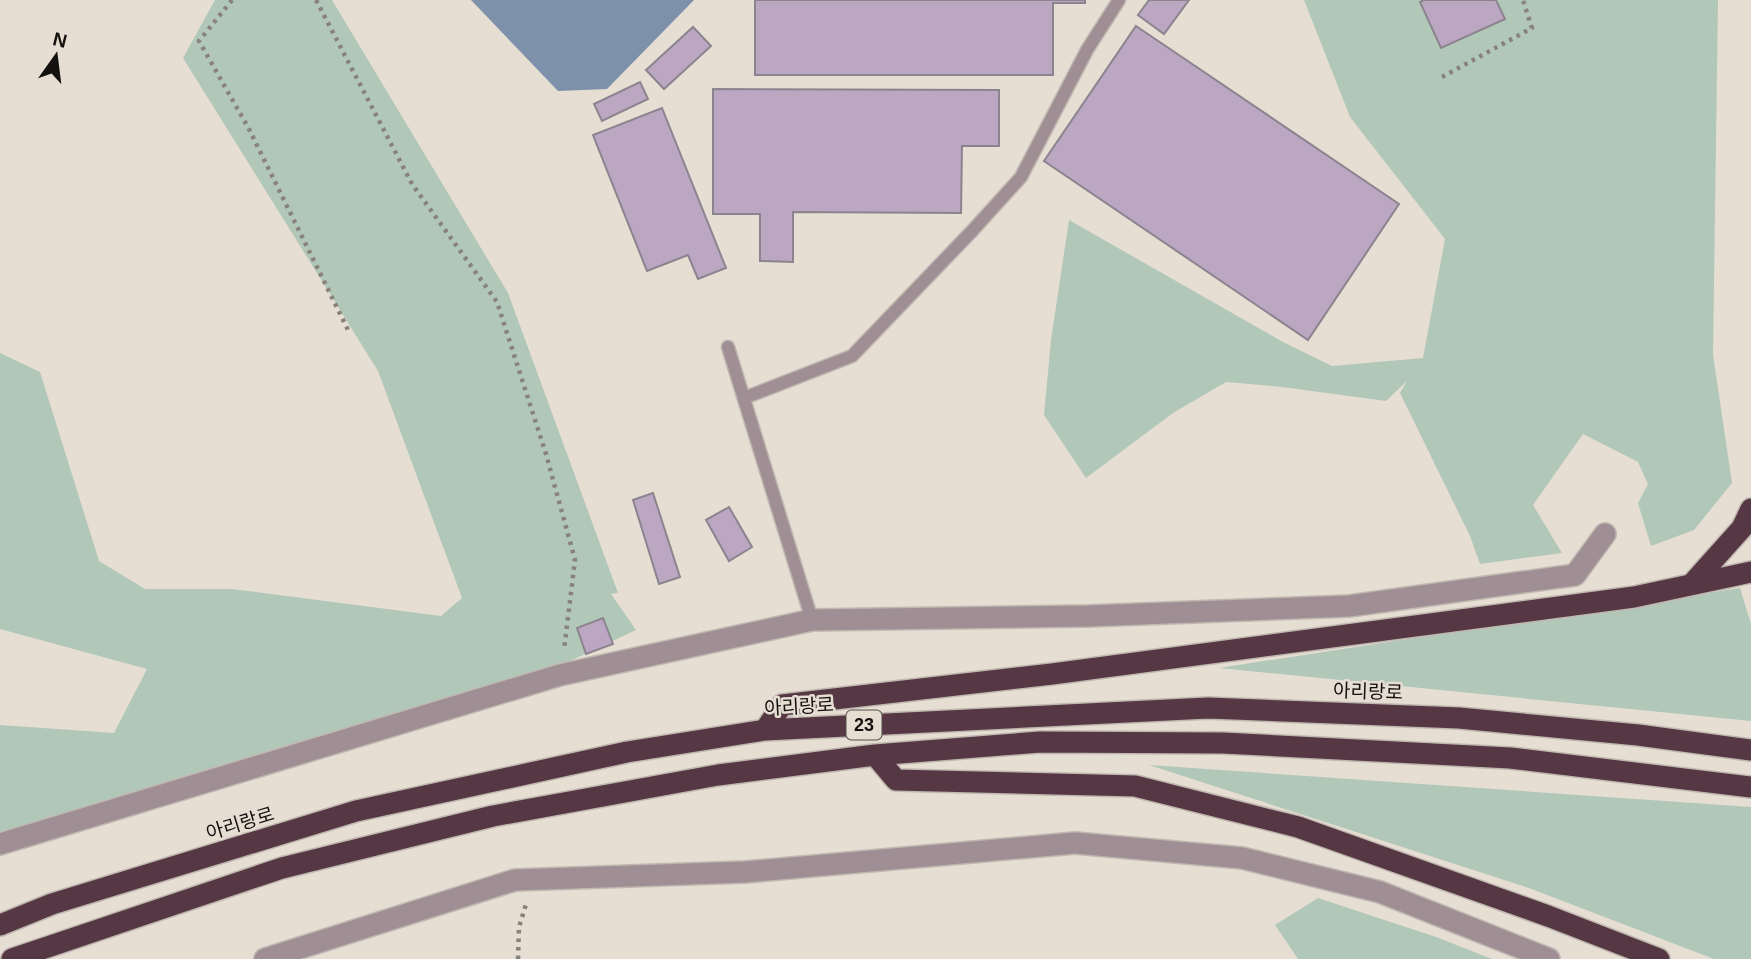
<svg xmlns="http://www.w3.org/2000/svg" width="1751" height="959" viewBox="0 0 1751 959" font-family="Arial,'Noto Sans KR',sans-serif">
  <rect width="100%" height="100%" fill="#e6ddd3"/>
  <path fill="#b1c8b8" d="M215 0H332L508 293 618 593 611 594 636 630 553 669 0 837V725L114 733 147 669 0 629V353L40 372 99 561 145 589H232L441 616 462 598 378 371 183 58Z
    M1304 0H1718L1713 355 1732 483 1694 530 1651 546 1638 503 1648 484 1638 462 1583 434 1533 505 1562 553 1480 564 1470 536 1400 393 1407 381 1386 401 1282 387 1226 382 1173 413 1086 478 1044 415 1051 340 1069 220 1283 342 1332 366 1423 358 1445 239 1350 117Z
    M1740 588 1751 624V721L1219 668Z
    M1149 765 1751 807V959H1714L1529 888Z
    M1318 898 1436 937 1492 959H1298L1275 925Z"/>
  <path fill="#7e91ab" d="M471 0H694L607 89 558 91Z"/>
  <path fill="#bba7c2" stroke="#8b848e" stroke-width="2" d="M755 0H1085V3H1053V75H755Z
    M1149 0H1189L1164 34 1138 15Z
    M1424 0H1496L1505 19 1441 48 1420 2Z
    M1136 26 1399 204 1308 340 1044 161Z
    M693 27 711 46 664 89 646 70Z
    M640 82 648 99 602 121 594 104Z
    M713 89 999 90V146H962L961 213 793 212V262L760 261V214H713Z
    M662 108 726 268 698 279 688 255 647 271 593 135Z
    M653 493 680 577 659 584 633 500Z
    M729 507 752 547 729 561 706 520Z
    M603 618 613 644 586 654 577 628Z"/>
  <g fill="none" stroke-linecap="round" stroke-linejoin="round">
    <defs>
      <path id="lane" d="M728 347 812 620
        M744 398 852 356 973 230 1021 177 1087 50 1119 0"/>
      <path id="street" d="M0 844 560 675 812 620 1088 616 1349 606 1575 575 1605 534
        M265 959 515 880 745 872 1075 843 1242 858 1380 892 1549 959"/>
      <path id="highway" d="M1691 585 1742 528 1751 509
        M765 730 782 705 1052 674 1634 597 1751 572
        M875 755 896 780 1135 786 1298 827 1548 916 1659 959
        M0 925 52 904 356 811 627 752 765 730 1208 708 1459 718 1638 735 1751 750
        M12 959 282 868 493 816 718 775 875 755 1040 742 1223 743 1510 758 1751 787"/>
    </defs>
    <use href="#lane" stroke="#c0b8b0" stroke-width="15"/>
    <use href="#street" stroke="#c0b8b0" stroke-width="24"/>
    <use href="#highway" stroke="#c0b8b0" stroke-width="24"/>
    <path stroke="#88827b" stroke-width="4.5" stroke-dasharray="3.5 5" stroke-linecap="butt" d="M232 0 199 41 249 129 350 334
      M316 0 412 184 497 302 546 454 575 560 564 650
      M1442 77 1532 28 1523 0
      M518 959 519 927 527 901"/>
    <use href="#lane" stroke="#9f8f95" stroke-width="12"/>
    <use href="#street" stroke="#9f8f95" stroke-width="21"/>
    <use href="#highway" stroke="#553843" stroke-width="21"/>
  </g>
  <g text-anchor="middle" stroke-width="5" stroke-linejoin="round" paint-order="stroke">
    <rect fill="#e6ddd3" stroke="#534e49" stroke-width="2" x="846.5" y="710.5" width="35" height="29" rx="5"/>
    <g font-size="18" font-weight="bold" fill="#14110e">
      <text x="864" y="731">23</text>
    </g>
    <g font-size="19" fill="#14110e" stroke="#e6ddd3">
      <text transform="translate(1368 691) rotate(2)" y="7">아리랑로</text>
      <text transform="translate(799 706) rotate(-3)" y="7">아리랑로</text>
      <text transform="translate(240 823) rotate(-17)" y="7">아리랑로</text>
    </g>
  </g>
  <g transform="translate(56 56) rotate(14)" stroke="#e6ddd3" stroke-width="5" paint-order="stroke">
  <path d="M0-5L12 26L0 18L-12 26Z" fill="#14110e"/>
  <text y="-10" font-size="19" font-weight="bold" text-anchor="middle" fill="#14110e">N</text>
  </g>
</svg>
